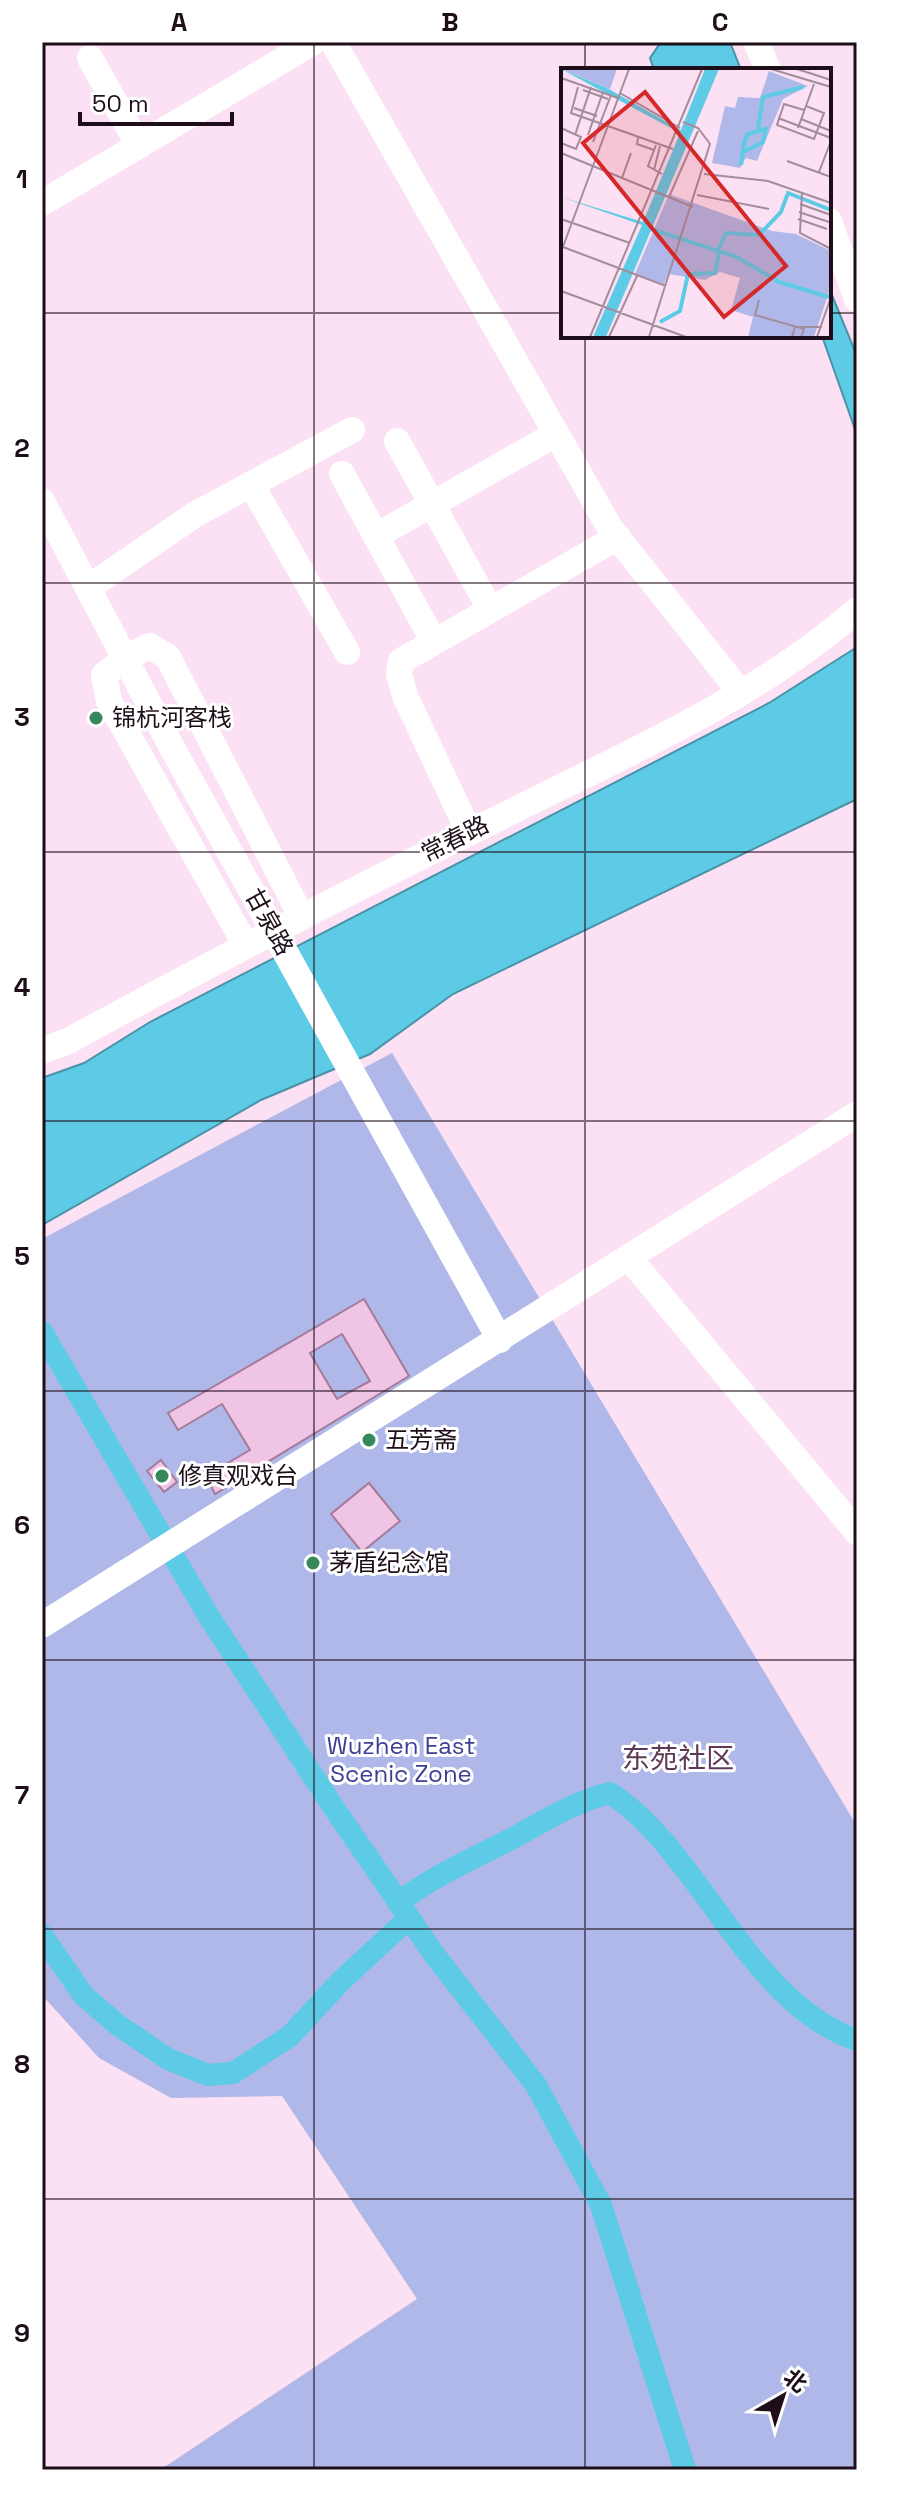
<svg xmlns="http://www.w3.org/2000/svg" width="899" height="2512" viewBox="0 0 899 2512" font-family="'Space Grotesk','Noto Sans SC',sans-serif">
  <rect width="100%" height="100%" fill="#fce1f4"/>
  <path fill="#afb8e8" d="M392 1053 857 1826V2470H160L417 2299 282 2096 171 2098 99 2058 42 1995V1239Z"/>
  <path fill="#5dcbe5" stroke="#4a92a8" stroke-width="2" d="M661 42H730L741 70H654L650 58Z
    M829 288 857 356V435L822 336H829Z
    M857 647V799L453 994 370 1054 261 1100 42 1225V1078L84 1063 150 1022 769 703Z"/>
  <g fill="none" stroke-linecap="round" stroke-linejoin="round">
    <path stroke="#5dcbe5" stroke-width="22" d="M42 1332 208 1615 332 1805 436 1957 536 2085 601 2205 685 2470
      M398 1903C433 1876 474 1858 513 1838 544 1821 576 1801 610 1793 699 1850 750 2005 857 2040
      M42 1935 84 1996 118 2025 168 2059 208 2075 233 2073 290 2036 341 1981 409 1918"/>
  </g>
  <path fill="#f0c4e4" stroke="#a47b99" stroke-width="2" fill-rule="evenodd" d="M364 1299 409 1376 215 1494 206 1476 250 1450 222 1404 178 1430 168 1413ZM342 1334 370 1381 337 1399 310 1353Z
    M161 1460 177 1482 164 1492 147 1471Z
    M369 1483 400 1521 362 1552 331 1514Z"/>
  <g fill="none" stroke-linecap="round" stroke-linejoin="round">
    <path stroke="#fff" stroke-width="26" d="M333 42 610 528 740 692
      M756 42 768 70
      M90 58 139 146
      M42 203 313 42
      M829 221 857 299
      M397 441 490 609
      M342 474 434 642
      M251 484 347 652
      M42 501 170 744 500 1340
      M376 536 556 434
      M88 588 194 515 352 430
      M469 832 405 696 399 674 401 661 618 537
      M245 944 109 701 104 675 125 658 150 646 168 657 301 916
      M42 1051 68 1041C211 963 356 888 503 816 624 755 755 699 857 610
      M630 1259 857 1532
      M42 1625 857 1114"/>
  </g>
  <path fill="none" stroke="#1d0e19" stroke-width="2" stroke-opacity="0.55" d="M314 42V2470M585 42V70M42 313H563M829 313H857M585 336V2470M42 583H857M42 852H857M42 1121H857M42 1391H857M42 1660H857M42 1929H857M42 2199H857"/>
  <g fill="#35885a" stroke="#fff" stroke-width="3">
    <circle cx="96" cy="718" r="8"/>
    <circle cx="369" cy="1440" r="8"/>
    <circle cx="162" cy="1476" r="8"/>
    <circle cx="313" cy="1563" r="8"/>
  </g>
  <g text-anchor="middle" stroke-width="6" stroke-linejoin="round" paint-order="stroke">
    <g font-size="24" fill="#1d0e19" stroke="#fff" text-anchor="start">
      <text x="112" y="726">锦杭河客栈</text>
      <text x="385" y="1448">五芳斋</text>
      <text x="178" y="1484">修真观戏台</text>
      <text x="329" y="1571">茅盾纪念馆</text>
    </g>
    <g font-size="24" fill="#1d0e19" stroke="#fff">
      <text transform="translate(455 839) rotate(-27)" y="8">常春路</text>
      <text transform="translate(269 922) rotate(61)" y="8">甘泉路</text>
    </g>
    <g font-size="24" fill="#3b4094" stroke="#fff">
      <text x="401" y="1754">Wuzhen East<tspan x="401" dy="28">Scenic Zone</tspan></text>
    </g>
    <g font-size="28" fill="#5d3954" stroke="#fff">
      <text x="678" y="1768">东苑社区</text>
    </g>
  </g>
  <g transform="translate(561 68)">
    <rect width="270" height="270" fill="#fce1f4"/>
    <path d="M0 1H56L49 21 3 2 0 7ZM208 3 247 18 222 31 196 93 185 90 179 100 151 95 164 38 174 40 177 29 199 30ZM108 126 211 163 235 166 270 183V218L253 269H187L192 249 170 242 179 210 159 204 144 212 107 206 103 216 74 206Z" fill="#afb8e8"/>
    <path d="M0 1 46 20 120 62 144 1H158L45 269H32L81 157 0 129 82 154 119 65Z" fill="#5dcbe5"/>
    <path fill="none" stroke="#5dcbe5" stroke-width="4" d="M197 61 202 29 242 19M180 97 183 74 187 66 205 61 202 74 182 84M87 160 176 189 218 214 268 229M156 184 165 165 198 167 220 144 227 125 270 142M99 254 119 243 127 206 154 205 158 185"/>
    <path fill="none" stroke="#a38d9c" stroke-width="2" d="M210 1 270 19M236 1 270 12M0 10 57 30M17 19 10 45 112 81M22 22 47 31M59 25 119 60M13 40 36 48M243 42 223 36 216 57 253 71 263 45 245 38M217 50 270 70M240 51 270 63M0 60 20 69 15 81 0 75M237 60 253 16M14 67 30 19M27 67 42 24M77 70 76 76 93 82M32 74 50 27M95 77 87 98 101 106M0 85 132 139M226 93 270 109M93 102 99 78M258 104 270 73M143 106 207 113 270 135M61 110 70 85M241 124 239 165 270 181M136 127 208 141M108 129 137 63M239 136 270 147M238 144 268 154M0 151 69 175M237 151 266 161M2 179 105 218M0 184 68 1M0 223 125 269M198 232 194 247 243 261 240 269M29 269 141 1M48 269 76 208M88 269 149 76 137 60 122 54M231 269 234 259H261M256 269 270 229"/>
    <path fill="#d62828" fill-opacity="0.15" stroke="#d62828" stroke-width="4" d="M84 24 225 198 163 249 22 75Z"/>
    <rect width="270" height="270" fill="none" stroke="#1d0e19" stroke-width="4"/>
  </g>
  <rect width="899" height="2512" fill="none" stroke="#ffffff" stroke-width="88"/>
  <g transform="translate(783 2396) rotate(39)" stroke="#ffffff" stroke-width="6" paint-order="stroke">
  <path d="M0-6L14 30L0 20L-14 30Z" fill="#1d0e19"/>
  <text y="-12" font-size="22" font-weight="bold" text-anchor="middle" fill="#1d0e19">北</text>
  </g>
  <path d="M80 112v12h152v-12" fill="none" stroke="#1d0e19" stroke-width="4"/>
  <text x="92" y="112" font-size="24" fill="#1d0e19" stroke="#ffffff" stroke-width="6" paint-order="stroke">50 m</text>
  <rect x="44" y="44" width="811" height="2424" fill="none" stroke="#1d0e19" stroke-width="3"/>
  <g font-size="26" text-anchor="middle" font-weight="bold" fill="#1d0e19">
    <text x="179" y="31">A</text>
    <text x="450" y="31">B</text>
    <text x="720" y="31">C</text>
    <text x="22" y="188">1</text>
    <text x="22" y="457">2</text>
    <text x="22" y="726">3</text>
    <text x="22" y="996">4</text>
    <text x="22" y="1265">5</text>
    <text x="22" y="1534">6</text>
    <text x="22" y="1804">7</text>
    <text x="22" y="2073">8</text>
    <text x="22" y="2342">9</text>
  </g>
</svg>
